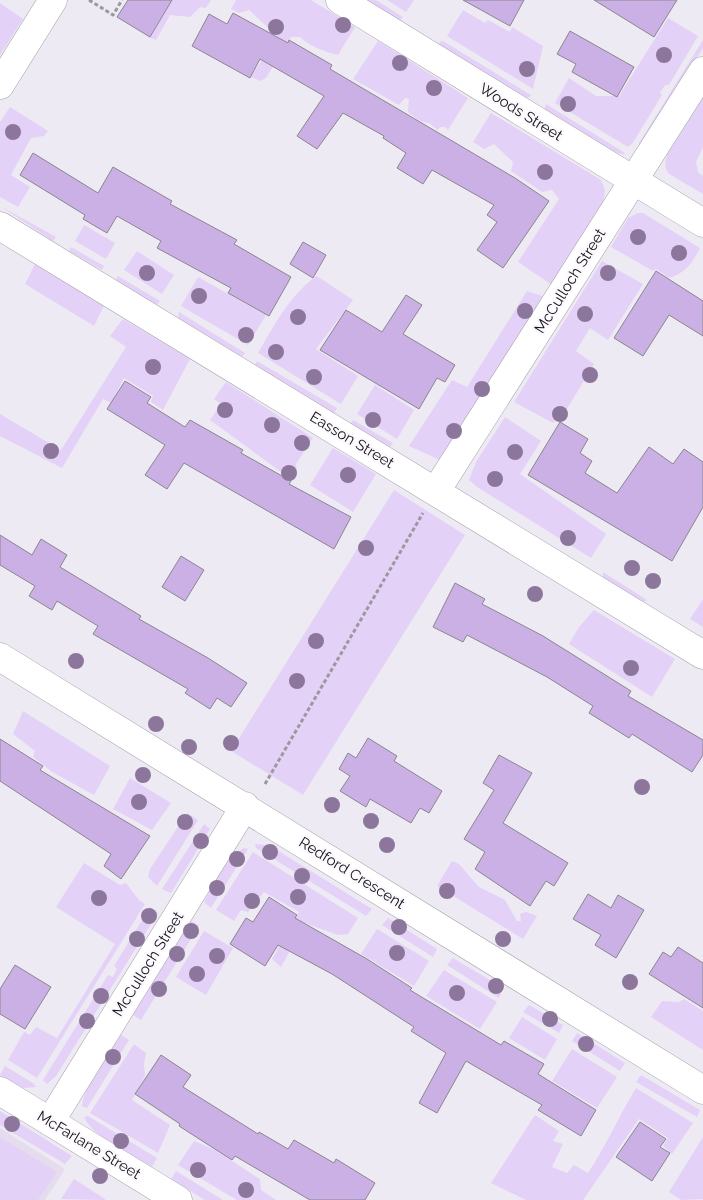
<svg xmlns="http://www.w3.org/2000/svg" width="703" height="1200" viewBox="0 0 703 1200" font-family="Raleway,sans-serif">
  <rect width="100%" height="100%" fill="#eeeaf3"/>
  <path fill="#e5dded" d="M0 1128 65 1169 45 1200H0Z"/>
  <path fill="#e4d1f7" d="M172 0H211L206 8 200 7 190 17 170 15 156 40 150 38Z
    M236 0H311L355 27 338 55C325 52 309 46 300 37H291L266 78 260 81 251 77 277 36 249 10 239 13 231 9Z
    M365 0H376L403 17 400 21Z
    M387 0H414L406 12Z
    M0 3 23 19 0 55Z
    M463 10 485 23 488 20 510 32 512 27 543 46 533 89 447 36Z
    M668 18 698 36 669 85H665L660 93 662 95 632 144 628 147 555 103 569 78 596 96H619Z
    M703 40V48L639 148V143Z
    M378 41 468 98 448 130 445 127H440L438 130 429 123C421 123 414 117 408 112L409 99 405 98 399 105 353 79Z
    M441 41H443L531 95 527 99 438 45Z
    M703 98V147L696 162 698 172 703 176V194L669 174C664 168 665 163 667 155Z
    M546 104 625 153 624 154 614 153 544 111Z
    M10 107 48 131 44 136 31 138 11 175 30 187 18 207 0 197V122Z
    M491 113 601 180 605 190 603 206 552 285 518 262 559 199 552 190 542 192 511 171 513 162 494 144 484 149 473 142Z
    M0 206 56 237 53 241Z
    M638 213H643L700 248C692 263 686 273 669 278L656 269 653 271 611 247 628 218Z
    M84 225 115 243 106 259 75 241Z
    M71 247 104 266 102 270 69 251Z
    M137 251 174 275 162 294 124 270Z
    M602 261 643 284 608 340 590 328 576 351 594 364 567 409 553 423 514 402Z
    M35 264 104 306 94 326 25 284Z
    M118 276 160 301 157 305 116 280Z
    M317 276 353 300 316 349 358 376 341 404 258 353C274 326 290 294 317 276Z
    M198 277 266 315 248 345 181 306Z
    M527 291 542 296 544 302 440 460 409 446 452 380 467 387Z
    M179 312 245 353 242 357 178 318Z
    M123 319 190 359 163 410 151 402 153 396 124 378 111 403 103 399 62 468 0 436V414L61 450 126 347 110 336Z
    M257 361 337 408 334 414 254 366Z
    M226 382 313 438 296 464 297 471 293 477H288L210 420 221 404 214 399Z
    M375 385 414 410 397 439 357 414Z
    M505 417 541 441 520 474 606 534 591 558 477 487 469 480 476 462Z
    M353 420 393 443 390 447 350 424Z
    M333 448 376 474 353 512 310 485Z
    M394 490 465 535 303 795 231 751Z
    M603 572 647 600 642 603 603 579Z
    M703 599V627L690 619Z
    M594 610 675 659 652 697 569 644 579 627Z
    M23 711 110 766 94 795 52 772 33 757 35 751 13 734Z
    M130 778 171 803 152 830 113 809Z
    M187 813 198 820 157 886 148 877 150 869Z
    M204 824 210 829 171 893 162 889Z
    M255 844 268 845 277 850 372 909 366 916 256 848Z
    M244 848 248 849 211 908 204 902C214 885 225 857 244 848Z
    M253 852 358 918 348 934 338 935 305 923 281 967 272 959 299 912 264 892 248 912 241 910 234 921 216 910Z
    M452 861 459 864 479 887 505 900 517 921H521L520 914 526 912 537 916 523 939 437 886Z
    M84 863 120 885 126 883 139 900 145 904 37 1078 8 1060 24 1032 30 1035 36 1027 57 1038 115 944 56 907Z
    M150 907 158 913 56 1076 47 1084 43 1080 108 975 113 977 117 969 114 966Z
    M388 918 437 949 433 957 382 925Z
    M191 921 199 926 141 1020 133 1015Z
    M377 929 429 961 414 986 361 954Z
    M204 931 233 948 206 995 176 977Z
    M453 958 503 988 499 998 447 965Z
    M444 970 497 1002 480 1029 426 996Z
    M684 999 703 1011V1050L651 1017 662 1001 679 1002Z
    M529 1005 563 1025 559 1033 523 1012Z
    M522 1017 557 1039 545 1060 509 1038Z
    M577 1033 625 1063 620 1071 572 1041Z
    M121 1035 129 1040 87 1108 82 1106C84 1085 109 1054 121 1035Z
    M134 1044 146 1053 144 1064 145 1076 132 1100 170 1125 158 1153 90 1113Z
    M572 1049 617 1077 597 1108 552 1081Z
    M5 1066 33 1083 36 1087 22 1088 0 1075Z
    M641 1075 700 1110 697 1117 636 1082Z
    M636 1088 693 1123 672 1154 663 1146 668 1138 639 1119 583 1200H526L491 1183 535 1115 559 1131 553 1141 563 1144 552 1167 567 1173 574 1165 588 1173C606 1146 619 1116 636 1088Z
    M0 1111 72 1156 65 1164 0 1125Z
    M88 1116 157 1158 152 1167C134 1156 92 1137 84 1117Z
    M0 1137 57 1172 38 1200H0Z
    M703 1137V1199L681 1200 669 1192Z
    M194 1141 215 1150 260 1179 261 1190 276 1200H237L178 1165Z
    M176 1171 223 1200H205L171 1179Z
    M74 1179 105 1199V1200L61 1199Z"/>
  <path fill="#cbb0e5" stroke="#8a868e" d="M128 0H172L150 37 117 17Z
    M463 0H524L510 26Z
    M594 0H677L654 37Z
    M233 13 288 43 289 40 332 65 330 69 515 178 549 201 503 268 477 250 497 222 487 215 494 205 432 170 423 184 397 168 406 153 383 138 384 136 343 113 317 149 297 136 324 96 260 59 250 78 192 46 209 14 227 24Z
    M570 31 634 67 617 97 572 72 576 64 557 54Z
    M33 153 98 193 113 167 172 201 170 204 237 240 234 244 291 277 269 316 228 293 231 288 157 248 161 241 117 216 107 233 83 219 85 215 20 175Z
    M303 242 326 255 313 278 290 264Z
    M656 271 703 301V336L669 315 643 356 614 338Z
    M406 295 422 305 403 334 455 365 445 382 437 378 419 409 320 350 346 310 382 332Z
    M125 381 151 397 147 403 185 427 190 420 243 450 241 453 291 481 289 484 351 517 334 549 184 463 167 489 145 475 165 445 107 409Z
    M560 422 588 439 580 453 592 461 585 473 617 493 649 447 673 464 684 449 703 462V507L672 561 528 475Z
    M0 535 32 555 41 539 67 555 60 567 141 616 139 619 208 658 247 683 231 707 217 698 210 709 185 693 188 689 93 634 98 626 57 601 52 610 29 596 35 586 0 565Z
    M181 556 204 570 185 601 162 587Z
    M455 583 485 599 482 604 543 636 631 691 628 696 703 740V755L692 772 632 734 629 738 589 713 593 706 547 677 467 635 463 642 433 627Z
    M368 738 397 756 394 761 442 791 429 813 420 808 411 823 370 799 366 807 340 791 350 776 339 769 348 753 356 758Z
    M0 739 43 766 40 770 150 836 121 879 104 866 111 854 0 781Z
    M499 755 532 773 503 823 568 863 554 886 546 881 530 906 475 869 485 852 464 839 494 790 483 783Z
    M588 894 611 908 618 895 644 910 616 958 595 945 601 935 573 919Z
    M269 897 297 915 295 918 367 959 412 988 410 990 501 1045 504 1041 544 1064 538 1074 596 1110 581 1136 538 1110 542 1105 466 1061 437 1113 419 1103 446 1053 411 1031 414 1027 332 974 278 945 265 966 230 944 246 918 253 922Z
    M678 947 703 963V1008L649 974 663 952 671 957Z
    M15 965 51 987 25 1029 0 1014V989Z
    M161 1055 191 1075 183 1087 258 1134 259 1132 288 1149 294 1140 334 1163 336 1159 375 1183 365 1200H310L235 1156 232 1160 179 1126 180 1124 135 1094Z
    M640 1122 666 1139 660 1147 670 1153 652 1181 616 1157Z"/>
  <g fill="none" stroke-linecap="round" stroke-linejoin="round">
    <defs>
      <path id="minor" d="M340 0 703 223
        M0 226 703 655
        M436 491 703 71
        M0 657 703 1090
        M0 1091 178 1200
        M50 1122 245 806"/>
      <path id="tertiary" d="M0 85 53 0"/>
    </defs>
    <use href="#minor" stroke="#a39fa8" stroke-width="29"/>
    <use href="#tertiary" stroke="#a39fa8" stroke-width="29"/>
    <path stroke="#9c989f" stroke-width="3" stroke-dasharray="4 2.5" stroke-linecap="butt" d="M89 0 113 15 122 0
      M265 784 423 513"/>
    <use href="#minor" stroke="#fff" stroke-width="28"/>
    <use href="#tertiary" stroke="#fff" stroke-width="28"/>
  </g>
  <g fill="#8c769c">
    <circle cx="343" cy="25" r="8"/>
    <circle cx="276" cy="27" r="8"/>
    <circle cx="664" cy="55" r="8"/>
    <circle cx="400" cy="63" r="8"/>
    <circle cx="527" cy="69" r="8"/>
    <circle cx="434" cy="88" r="8"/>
    <circle cx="568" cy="104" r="8"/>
    <circle cx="13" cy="132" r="8"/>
    <circle cx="545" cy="172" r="8"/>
    <circle cx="638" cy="237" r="8"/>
    <circle cx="679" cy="253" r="8"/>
    <circle cx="147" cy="273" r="8"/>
    <circle cx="608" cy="273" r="8"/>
    <circle cx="199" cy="296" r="8"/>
    <circle cx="525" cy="311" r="8"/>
    <circle cx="585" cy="314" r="8"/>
    <circle cx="298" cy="317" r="8"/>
    <circle cx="246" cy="335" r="8"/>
    <circle cx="276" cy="352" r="8"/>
    <circle cx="153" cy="367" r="8"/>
    <circle cx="590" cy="375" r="8"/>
    <circle cx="314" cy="377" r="8"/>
    <circle cx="482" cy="389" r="8"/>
    <circle cx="225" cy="410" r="8"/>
    <circle cx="560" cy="414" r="8"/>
    <circle cx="373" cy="420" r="8"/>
    <circle cx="272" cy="425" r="8"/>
    <circle cx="454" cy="431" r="8"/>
    <circle cx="302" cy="443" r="8"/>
    <circle cx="51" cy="451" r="8"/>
    <circle cx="515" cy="452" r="8"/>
    <circle cx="289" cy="473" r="8"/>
    <circle cx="348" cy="475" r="8"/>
    <circle cx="495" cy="479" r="8"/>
    <circle cx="568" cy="538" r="8"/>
    <circle cx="366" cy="548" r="8"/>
    <circle cx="632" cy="568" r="8"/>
    <circle cx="653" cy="581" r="8"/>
    <circle cx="535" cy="594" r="8"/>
    <circle cx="316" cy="641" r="8"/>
    <circle cx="76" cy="661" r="8"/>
    <circle cx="631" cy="668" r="8"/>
    <circle cx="297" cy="681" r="8"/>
    <circle cx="156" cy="724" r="8"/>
    <circle cx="231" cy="743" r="8"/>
    <circle cx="189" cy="747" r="8"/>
    <circle cx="143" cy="775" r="8"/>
    <circle cx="642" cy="787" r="8"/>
    <circle cx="139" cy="802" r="8"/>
    <circle cx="332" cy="805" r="8"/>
    <circle cx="371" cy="821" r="8"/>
    <circle cx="185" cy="822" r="8"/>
    <circle cx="201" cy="841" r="8"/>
    <circle cx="387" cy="845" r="8"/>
    <circle cx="270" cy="852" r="8"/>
    <circle cx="237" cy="859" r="8"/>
    <circle cx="302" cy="876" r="8"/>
    <circle cx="217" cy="888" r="8"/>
    <circle cx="447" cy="891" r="8"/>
    <circle cx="298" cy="897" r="8"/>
    <circle cx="99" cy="898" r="8"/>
    <circle cx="252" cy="901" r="8"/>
    <circle cx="149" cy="916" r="8"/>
    <circle cx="399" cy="927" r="8"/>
    <circle cx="191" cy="931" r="8"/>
    <circle cx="137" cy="939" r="8"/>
    <circle cx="503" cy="939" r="8"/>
    <circle cx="397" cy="953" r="8"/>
    <circle cx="177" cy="954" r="8"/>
    <circle cx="217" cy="956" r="8"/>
    <circle cx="197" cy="974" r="8"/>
    <circle cx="630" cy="982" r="8"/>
    <circle cx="496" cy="986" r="8"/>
    <circle cx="159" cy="989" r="8"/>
    <circle cx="457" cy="993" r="8"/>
    <circle cx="101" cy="996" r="8"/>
    <circle cx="550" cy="1019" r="8"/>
    <circle cx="87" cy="1021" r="8"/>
    <circle cx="586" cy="1044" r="8"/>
    <circle cx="113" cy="1057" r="8"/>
    <circle cx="12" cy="1124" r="8"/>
    <circle cx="121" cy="1141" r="8"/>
    <circle cx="198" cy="1170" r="8"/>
    <circle cx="100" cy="1176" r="8"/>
    <circle cx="246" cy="1190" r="8"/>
  </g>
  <g text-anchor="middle" stroke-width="4.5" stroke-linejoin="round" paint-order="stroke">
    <g font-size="15" fill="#161417" stroke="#fbf8fe">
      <text transform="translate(521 112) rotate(32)" y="5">Woods Street</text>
      <text transform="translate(570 281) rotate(-58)" y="5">McCulloch Street</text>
      <text transform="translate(352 440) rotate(31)" y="5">Easson Street</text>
      <text transform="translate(352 873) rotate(32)" y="5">Redford Crescent</text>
      <text transform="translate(148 964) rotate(-58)" y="5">McCulloch Street</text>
      <text transform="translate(89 1145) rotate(31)" y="5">McFarlane Street</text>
    </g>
  </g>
</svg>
